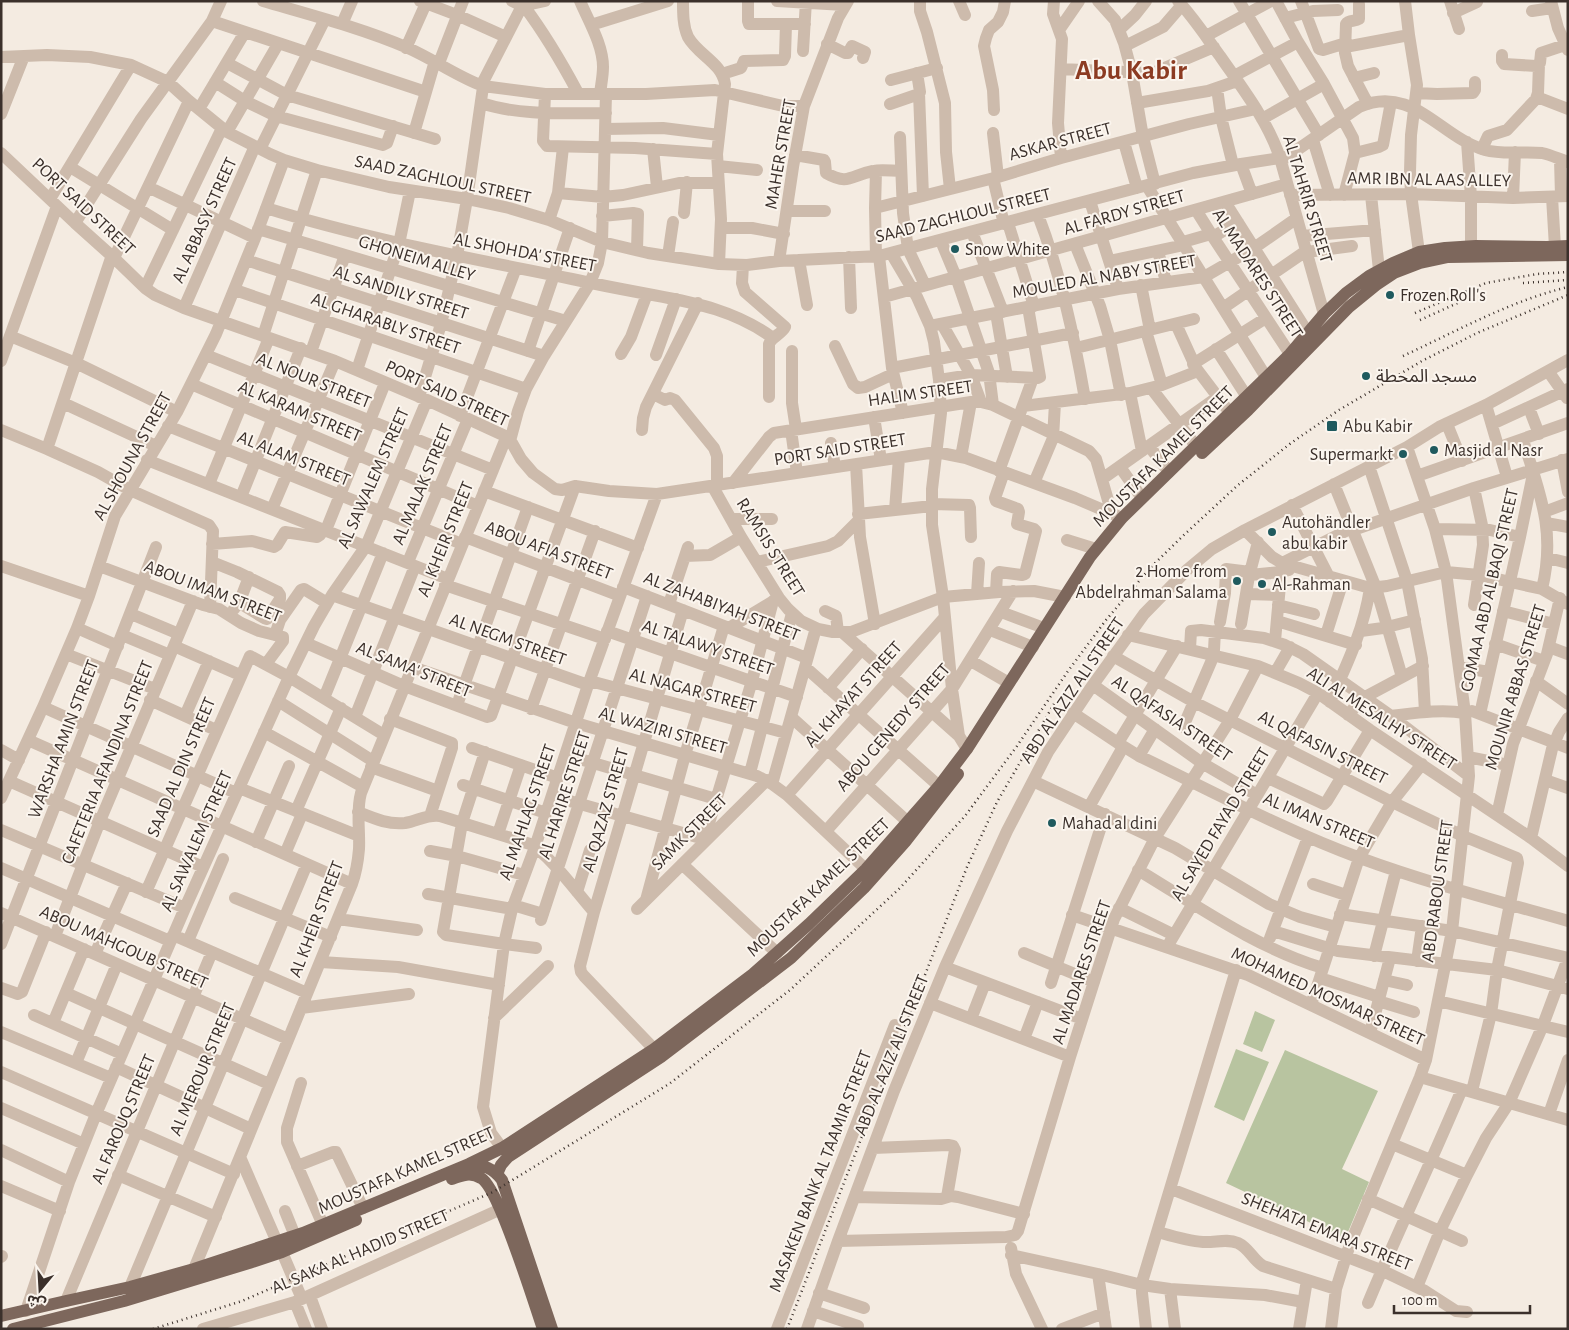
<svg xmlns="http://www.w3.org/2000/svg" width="1569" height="1330" viewBox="0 0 1569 1330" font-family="'Alegreya Sans','Noto Sans Arabic',sans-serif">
  <rect width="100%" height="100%" fill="#f4ebe1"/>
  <path fill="#b8c4a0" d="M1255 1011 1275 1020 1262 1052 1243 1044Z
    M1236 1049 1269 1062 1244 1121 1214 1107Z
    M1285 1050 1378 1091 1342 1169 1369 1182 1345 1239 1226 1183Z"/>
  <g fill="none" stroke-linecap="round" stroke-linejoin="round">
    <path stroke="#cdbbac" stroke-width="12" d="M263 1C311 15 361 28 408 48 433 59 458 77 483 86L545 94H646L715 90 783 106H804
      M420 1 457 15 506 37
      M512 1 522 6 545 1
      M580 1C589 22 603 45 603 67 603 76 601 85 600 94
      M683 1C683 14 683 26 688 37 698 55 722 63 725 84L717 154 721 219 719 264
      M748 1V21L749 24H805
      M777 1 844 5
      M920 1V11L927 32 945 103 946 152 950 189
      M959 1 965 15
      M1054 1 1053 14 1062 39 1058 123 1061 158
      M1098 1 1115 20 1124 43 1132 73 1143 137 1155 184
      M1178 1C1194 18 1206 37 1220 56 1242 88 1268 121 1280 158L1324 314
      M1239 1 1319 135
      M1276 1 1298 42 1324 84 1353 138 1355 153 1344 195
      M1301 1 1319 49 1323 50 1346 43
      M1405 1 1409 35 1417 85 1411 135 1410 172 1411 194 1419 252
      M1450 1 1459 29
      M1551 1 1558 28 1568 50
      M1359 4V19C1355 22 1349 19 1346 24L1345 53 1348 66 1368 104
      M524 6C545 34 562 63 578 93
      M1532 11 1552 8
      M1453 13 1477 2
      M1285 18 1313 11 1338 10
      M212 21 426 92
      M342 24 352 1
      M591 25 668 1
      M1120 29 1135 15 1146 1
      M1059 30 1079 1
      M1206 36 1271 1
      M827 44 845 53H848L852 46 865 52 863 58
      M1125 46 1163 27 1182 5
      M1345 47 1409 35
      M406 48 427 1
      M803 51 806 1
      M1502 55V61L1504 64 1536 66 1540 63 1541 53 1565 45
      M1 57 47 55 90 57 131 65 168 82 189 101 227 132 270 154 284 160 317 170 389 187 467 199 509 208 549 220 602 242 648 253 719 264 747 265 779 261 879 256 1193 173 1241 164 1280 158
      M227 63 287 95 435 139
      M439 63 463 1
      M1061 69 1148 73 1155 72 1214 47
      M722 74 741 68 744 61 783 60 785 56 786 24
      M1234 76 1298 42
      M1354 78 1374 73
      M891 80 937 68
      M215 82 245 101 276 116 383 145 387 143 393 126
      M1217 88 1221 117 1233 165
      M919 93 923 196
      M1416 93 1437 94 1473 93 1475 90V82
      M545 94 543 141 547 146 635 148 717 154
      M1537 97 1568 109
      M481 103C520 116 565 113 606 113
      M1137 103 1208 91 1237 81
      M890 104 919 94 920 92 917 73
      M199 109 245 32
      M994 110 993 90 984 46 986 38 989 30 998 22 1003 12 1005 1
      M1 114 24 56
      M1262 119 1324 84
      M605 129 663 128 719 135
      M227 132 278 44
      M414 133 435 61
      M993 133 998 177
      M900 137 903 213 908 249 925 285
      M1313 140 1330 195
      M1124 142 1137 188
      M1467 142 1471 197V246
      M260 149 325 19
      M653 149 657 187
      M1482 149 1488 136 1507 130 1536 99 1538 93 1539 64
      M1 153 75 223 114 258 145 288 155 295 184 308 335 361 427 400 503 435 512 443 521 459 533 473 555 489 562 490 575 486 609 491 657 494 936 452 966 458 1075 498 1122 518
      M1355 153 1379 147 1383 145 1391 102
      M795 155 824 160 825 162 826 173C849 186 851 175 873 171 882 169 892 171 901 171
      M1560 159 1561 196
      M1281 161 1359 107C1413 84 1440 137 1485 150 1503 155 1523 151 1542 153 1551 155 1559 159 1568 162
      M1241 164 1252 194
      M718 166 757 170
      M70 167 173 230
      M876 171 875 208 876 256
      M993 178 1004 224
      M1147 186 1266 377
      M148 187 255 238
      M558 193 603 197 623 195 679 183H718
      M1290 195 1411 194 1513 198 1568 196
      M1371 195 1379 270
      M1552 197 1555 247
      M1513 198 1515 152
      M50 199 131 65
      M1090 201 1118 289
      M1225 202 1308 333
      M266 208C366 239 469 258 572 279 599 285 626 290 653 295 697 303 736 311 773 338
      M875 208 998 177 1061 158 1189 124 1256 109
      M1196 210 1213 237 1290 354
      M787 211H825
      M684 213 687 182
      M1038 215C1061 275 1074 336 1085 399
      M602 216 633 213 638 214 637 250
      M549 220 558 193 563 147
      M75 223 141 119 212 21 221 1
      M1008 223 1034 306
      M721 228H752L784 234
      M258 229 566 321
      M972 232 1003 312
      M1302 236 1375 230
      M1213 237 1238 222
      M941 241 956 277 989 373 993 405
      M1183 242 1211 234
      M1075 244 1100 306 1110 340 1121 395
      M1158 251 1166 282
      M1307 252 1352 246
      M891 253 917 297 930 326 934 342 939 380 941 413 932 489V525L943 597 952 689 959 736 967 749
      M668 256 673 222
      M879 256 892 368 903 413
      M849 257 851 308
      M114 258 189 101
      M246 260 544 356
      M799 260 807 305
      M779 261 793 167 804 106 838 18 848 1
      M1109 261 1184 245
      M743 265 742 283 745 292 785 327C782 334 772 336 769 344V397
      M1141 285 1150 330
      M145 288 222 128
      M235 290 526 389
      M884 297 1287 184
      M184 308 255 146
      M1223 308 1306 251
      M996 313 1007 377
      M942 324 971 375 981 402
      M1176 324 1196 368 1230 413
      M930 326 1118 289 1204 277 1254 248 1297 218
      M1146 331 1162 385
      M10 336 76 363 177 412
      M263 336 317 170
      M835 346 853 384 858 388 865 387 893 374
      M1076 348 1194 319
      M1216 349 1247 397
      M528 351 570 228
      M792 351V403L796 429
      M311 352 345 255
      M621 354 631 337 647 294
      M206 355 493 470
      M656 355 676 299
      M1 361 57 206
      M1193 364 1266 318
      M892 368 1073 333
      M357 370 399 244 410 191
      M1548 371 1567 398
      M939 380 971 375 1038 378 1040 377 1028 307
      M191 384 478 506
      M1151 388 1196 446
      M1130 393 1142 451
      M653 394 665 400 670 398 675 400 714 448 717 456V486
      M419 397 441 324 457 256 467 199 484 80 522 6
      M63 403 156 446
      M1486 405 1507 477
      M1023 406 1130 393 1162 385 1198 371
      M1529 408 1539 434
      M460 416 516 268
      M874 417 881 460
      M1447 424 1462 461
      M1492 424 1568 389
      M168 426 462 544
      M1 430 47 449 98 472 130 490 209 525 213 531 210 607
      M642 430 643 418 646 407 698 303
      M791 430 797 473
      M1523 440C1540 494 1556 531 1542 589
      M510 441 518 411 526 389 544 356 590 283 598 263 602 242 606 94
      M831 443 835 467
      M1149 446 1169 472
      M47 449 112 255
      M961 457 971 402
      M147 460 448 579
      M1562 460 1568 492
      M856 464 860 537 875 624
      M1369 466 1407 581 1422 659 1425 712
      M1120 467 1142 498
      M999 471 1033 378
      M1417 476 1568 423
      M1102 479 1218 397
      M733 483 769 437 774 433 971 402H981L993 405 1089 451 1096 459 1112 514
      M1034 483 1053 438 1055 403
      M209 484 269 338
      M1334 484 1376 588 1402 677
      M713 487 741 537 779 598 788 609 801 621 818 629 833 632H851L943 597 999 592 1034 591 1065 597
      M1474 488 1482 525 1483 545 1474 605
      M484 491 638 548
      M241 497 301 348
      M932 504 969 505 970 508 971 537
      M1292 505 1329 577
      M272 509 335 361
      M895 510 899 458
      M1544 512 1568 503
      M858 514 932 506
      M731 519H772
      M1546 523 1568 527
      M1435 529 1490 530 1520 537
      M326 530 385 383
      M1245 530 1272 557 1282 563 1370 588 1387 586 1446 572 1479 575 1542 589 1568 604
      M1353 530 1474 488 1568 459
      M465 537 620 596
      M1067 540 1096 549
      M212 544 252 541 274 547 277 545 285 532 317 537 320 535 324 529
      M685 556 710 555 741 537
      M1548 558 1568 563
      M212 562 237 572 278 592 280 595V599L267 619 264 618 238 602
      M408 562 468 419
      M757 562 828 546 838 541 859 520
      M1 566 89 596
      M99 566 203 605 219 609 241 623 259 631 283 637V641L266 664
      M1250 575 1281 572 1289 570
      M445 585 605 639
      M623 587 807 658
      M996 592 997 574 999 572 1022 575 1025 574 1036 531 1034 529 1017 524 1019 512 1018 509 996 501 995 498 1004 472
      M977 594 979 563
      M1247 594 1279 595
      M332 595 588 685
      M669 604 688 547
      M1278 605 1314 614
      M234 609 241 598 249 577
      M825 611 836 616 838 632
      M1503 611 1554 624
      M1001 612 1044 628
      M131 614 179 634
      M1277 621 1356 645
      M1220 622 1225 593 1226 569 1250 572
      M1241 624 1249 576 1258 542
      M77 628 118 646
      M729 628 777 599
      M990 630 1033 647
      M607 631 797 697
      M1361 631 1383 628 1415 620
      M842 632 959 736
      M122 635 170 655
      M275 635 280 620 301 590 304 589 327 603
      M1128 635 1258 666 1299 683 1318 693 1370 730 1531 838 1568 866
      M1326 635 1343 581
      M1275 641 1282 563 1352 528
      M306 643 404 686 487 717 491 716 575 486
      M1495 644 1544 661
      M174 646 240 675
      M1549 647 1568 654
      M1190 649 1191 631 1201 630 1264 638 1285 645 1303 654 1391 716 1469 776
      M66 654 155 689
      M1113 656 1194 702 1392 802 1463 836 1517 858 1518 863 1497 970 1491 1014 1472 1091
      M971 661 1009 683
      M412 667 576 723 757 776 772 784 787 795 872 875
      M805 667 939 786
      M1459 667 1489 672
      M1275 673 1290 647
      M590 681 786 733
      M1536 681 1568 704
      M1093 685 1202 763 1257 795
      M828 688 862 649
      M324 698 383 553
      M150 700 216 730
      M278 701 373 761
      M1330 702C1347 664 1364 629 1370 588
      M457 705 528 507
      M43 707 236 793
      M531 709 595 531
      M1472 711 1568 748
      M1073 713 1118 743 1139 756C1212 791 1284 830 1360 858 1428 883 1498 901 1568 921
      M1480 714 1520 537 1533 474
      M1348 715 1360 701 1365 697 1423 666
      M185 716 209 661
      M1391 716C1416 713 1441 709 1465 713
      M355 717 415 566
      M791 717 908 822
      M390 719 452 743V748L430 816
      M1183 727 1211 662 1214 650 1215 631
      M264 732 363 787
      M28 740 352 884
      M1118 743 1177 646
      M472 748 558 778
      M1 750 19 760
      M485 752 462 823 443 932 446 935 504 944 536 948
      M566 755 716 799
      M1139 756 1155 729
      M1468 757 1508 765
      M371 767 438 791
      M750 773 792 613
      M1268 778 1324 804 1327 801 1370 730
      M1545 780 1568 788
      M9 781 203 867
      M1033 781 1175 848 1269 904 1300 917 1336 927
      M772 784 816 628
      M463 785 546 813
      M239 788 359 836
      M787 795 945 617
      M552 796 704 839
      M1 798 43 707 77 628 89 596 115 516 177 412 216 334 255 238 284 160
      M1089 807 1123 747
      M296 811 341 708
      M358 812C373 818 388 825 405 823 417 821 428 814 440 816L530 844C549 854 578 894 594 912
      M1497 815 1513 744 1547 654 1560 598
      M1 830 185 908
      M826 831 952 689 1013 591
      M498 834 521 765
      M1531 838 1552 749 1559 732 1568 718
      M256 842 289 766
      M703 843 752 681 773 601
      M430 851 457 856 524 875
      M285 854 302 814
      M682 864 777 953
      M1 868 170 941
      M1138 870C1198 906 1256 948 1323 968
      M1313 884 1346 895
      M146 892 250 656 289 677 384 735
      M577 892 590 850
      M428 894 512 909
      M235 898 331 937
      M646 900 685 755 724 626
      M513 905 543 914
      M1119 908 1174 935
      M637 909 767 780
      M1 913 288 1039
      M1340 914 1452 931 1568 958 1543 1025 1509 1103 1486 1138 1467 1175 1440 1231 1417 1287
      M1072 915 1248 975 1426 1060
      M338 919 417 930
      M541 920 647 596
      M1273 931 1338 951 1497 970 1568 989
      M173 935 307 993
      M55 936 100 821 193 601
      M1270 938 1308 837
      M188 941 223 859
      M1 944 156 547
      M1167 947 1318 693
      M1024 953 1094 982
      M95 954 127 883
      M1374 956 1396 871
      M1417 961 1422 926
      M321 962 398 967 499 985
      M945 967 1082 1019
      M1320 978 1379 997
      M1384 980 1407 985
      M1051 983 1105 814
      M1 988 18 994 22 992 46 932
      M66 993 269 1084
      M1378 1001 1414 1012
      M1438 1001 1568 1032
      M930 1003 1070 1057
      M1311 1005 1359 858 1392 802 1422 764
      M301 1008 409 994
      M34 1015 122 1054
      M494 1018 548 966
      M971 1019 985 983
      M53 1023 84 949
      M1 1032 111 1078
      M1370 1033 1390 958
      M1024 1039 1038 1002
      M654 1049 584 976 581 972 580 966 594 912 683 610
      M76 1063 117 964
      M116 1067 251 1129
      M1 1072 234 1174
      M1420 1077 1568 1120
      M301 1083 287 1128V1142L323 1225
      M1 1108 84 1144
      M1549 1114 1568 1060
      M1392 1144 1467 1175
      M502 1148 491 1133 483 1107 504 944 512 909 535 847 588 685 657 494
      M873 1148 948 1145 953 1146 955 1150 947 1197
      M1 1150 69 1182
      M240 1157 277 1242
      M297 1166 333 1152H336L363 1208
      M118 1175 216 1217
      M1 1186 60 1211
      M1171 1189 1381 1270 1425 1291 1456 1311 1467 1312
      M855 1197 941 1199 951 1196 958 1197 1024 1214
      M1368 1199 1462 1241
      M285 1211 295 1236
      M1158 1232C1172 1236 1188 1241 1203 1242 1215 1243 1226 1238 1238 1243 1249 1248 1253 1260 1263 1266L1336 1289
      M838 1241 1006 1237 1015 1235 1018 1231 1070 1057 1114 919 1155 838 1230 720 1258 666
      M1011 1248 1016 1274 1042 1329
      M282 1252 302 1299
      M1011 1255 1098 1274 1142 1285 1170 1289 1265 1295 1303 1302
      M1 1257 2 1256
      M194 1269 352 884C356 873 358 861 359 849 360 830 356 811 361 793L506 438
      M1098 1274 1106 1329
      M130 1287 307 864
      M1170 1289 1175 1329
      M819 1293 864 1308
      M310 1296 322 1329
      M66 1301 212 952
      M295 1302 306 1329
      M1368 1303C1398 1231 1432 1161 1462 1089
      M26 1311 69 1182 96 1114 185 908 289 677 314 626 332 595 366 546 427 400
      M813 1311 858 1326
      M203 1329 295 1302 501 1209
      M777 1329 895 1025
      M807 1329 838 1241 894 1091 945 967 1007 831 1048 752 1090 689 1144 614 1188 569 1212 549 1245 530 1407 447 1439 427 1486 405 1568 360
      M1062 1329 1104 1313
      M1146 1329 1142 1293V1282L1236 970
      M1299 1329 1307 1280
      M1331 1329 1336 1289 1350 1244 1420 1077 1426 1060 1452 931 1469 776 1465 713 1446 572 1435 529 1407 447"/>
    <path stroke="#7d675c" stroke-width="12" d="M1202 453 1248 410 1349 307 1376 285 1394 273 1420 263 1448 257 1568 255
      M469 1164C484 1165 493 1168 502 1180L552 1329
      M497 1174 501 1165 508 1157 661 1057 791 958 864 888 905 842 958 774
      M452 1179C462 1175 471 1172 481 1178 499 1188 534 1303 543 1329
      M1 1316 66 1301 130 1287 194 1269 303 1233 469 1164 502 1148 654 1049 753 974 809 924 866 869 939 786 967 749 1090 557 1122 518 1290 354 1324 314 1346 293 1369 276 1393 263 1419 252 1445 248 1476 246 1547 247 1568 246
      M13 1329 124 1301 249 1263 282 1252 356 1220"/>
    <path stroke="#3b302b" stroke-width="2.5" stroke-dasharray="1 4" stroke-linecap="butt" d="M1523 283 1568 280
      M1415 313 1486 283 1537 274 1568 272
      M1420 320 1482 292
      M1403 356C1457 331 1510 301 1568 287
      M153 1329 242 1301 493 1192 669 1084 790 990 900 888 965 816 1017 746 1068 671 1106 620 1151 567 1186 533 1238 485 1291 443 1339 410 1422 361 1477 333 1568 295
      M787 1329 967 867 997 802 1054 704"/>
  </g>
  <g fill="#1f5a5e" stroke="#fbf5ee" stroke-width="2">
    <circle cx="955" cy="249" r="5"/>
    <circle cx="1390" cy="295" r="5"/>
    <circle cx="1366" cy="376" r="5"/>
    <rect x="1326" y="420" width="12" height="12" rx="2.5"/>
    <circle cx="1434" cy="450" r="5"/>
    <circle cx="1403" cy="454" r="5"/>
    <circle cx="1272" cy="532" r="5"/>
    <circle cx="1237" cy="581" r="5"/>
    <circle cx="1262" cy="584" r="5"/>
    <circle cx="1052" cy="823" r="5"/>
  </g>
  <g text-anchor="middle" stroke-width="4" stroke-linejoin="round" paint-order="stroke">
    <g font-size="18" fill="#3b302b" stroke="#fbf5ee">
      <text transform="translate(1060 141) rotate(-15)" y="6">ASKAR STREET</text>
      <text transform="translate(780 154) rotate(-80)" y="6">MAHER STREET</text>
      <text transform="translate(443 179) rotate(12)" y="6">SAAD ZAGHLOUL STREET</text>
      <text transform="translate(1429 179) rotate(1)" y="6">AMR IBN AL AAS ALLEY</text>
      <text transform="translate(1308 199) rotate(73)" y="6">AL TAHRIR STREET</text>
      <text transform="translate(84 206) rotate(43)" y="6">PORT SAID STREET</text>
      <text transform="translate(1124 212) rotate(-16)" y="6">AL FARDY STREET</text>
      <text transform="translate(963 215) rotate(-14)" y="6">SAAD ZAGHLOUL STREET</text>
      <text transform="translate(204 220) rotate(-66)" y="6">AL ABBASY STREET</text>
      <text transform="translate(525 252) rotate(11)" y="6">AL SHOHDA' STREET</text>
      <text transform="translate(417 258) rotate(17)" y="6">GHONEIM ALLEY</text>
      <text transform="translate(1258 273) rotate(57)" y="6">AL MADARES STREET</text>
      <text transform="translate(1104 276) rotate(-10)" y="6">MOULED AL NABY STREET</text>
      <text transform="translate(401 292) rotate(18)" y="6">AL SANDILY STREET</text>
      <text transform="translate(386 323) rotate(19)" y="6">AL GHARABLY STREET</text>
      <text transform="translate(314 380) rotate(22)" y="6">AL NOUR STREET</text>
      <text transform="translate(447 393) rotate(25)" y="6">PORT SAID STREET</text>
      <text transform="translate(920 393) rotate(-8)" y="6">HALIM STREET</text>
      <text transform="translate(300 411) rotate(23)" y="6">AL KARAM STREET</text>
      <text transform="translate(840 449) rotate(-9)" y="6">PORT SAID STREET</text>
      <text transform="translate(132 456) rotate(-61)" y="6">AL SHOUNA STREET</text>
      <text transform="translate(1163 456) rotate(-45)" y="6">MOUSTAFA KAMEL STREET</text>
      <text transform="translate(294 458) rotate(22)" y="6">AL ALAM STREET</text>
      <text transform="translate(373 478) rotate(-66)" y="6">AL SAWALEM STREET</text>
      <text transform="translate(422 484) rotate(-67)" y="6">AL MALAK STREET</text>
      <text transform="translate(445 539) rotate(-68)" y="6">AL KHEIR STREET</text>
      <text transform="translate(771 547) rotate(58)" y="6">RAMSIS STREET</text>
      <text transform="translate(549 550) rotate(21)" y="6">ABOU AFIA STREET</text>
      <text transform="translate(1489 590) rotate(-77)" y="6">GOMAA ABD AL BAQI STREET</text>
      <text transform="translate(213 591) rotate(21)" y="6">ABOU IMAM STREET</text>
      <text transform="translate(722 606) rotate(21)" y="6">AL ZAHABIYAH STREET</text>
      <text transform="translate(508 639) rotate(20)" y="6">AL NEGM STREET</text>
      <text transform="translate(708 647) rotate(19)" y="6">AL TALAWY STREET</text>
      <text transform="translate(414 669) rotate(22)" y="6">AL SAMA' STREET</text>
      <text transform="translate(1515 687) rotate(-73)" y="6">MOUNIR ABBAS STREET</text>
      <text transform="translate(693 690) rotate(15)" y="6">AL NAGAR STREET</text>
      <text transform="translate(1072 690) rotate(-56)" y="6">ABD AL AZIZ ALI STREET</text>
      <text transform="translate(853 694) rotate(-48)" y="6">AL KHAYAT STREET</text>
      <text transform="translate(1172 718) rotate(34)" y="6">AL QAFASIA STREET</text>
      <text transform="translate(1382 718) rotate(33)" y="6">ALI AL MESALHY STREET</text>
      <text transform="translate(893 727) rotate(-49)" y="6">ABOU GENEDY STREET</text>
      <text transform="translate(663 730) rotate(16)" y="6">AL WAZIRI STREET</text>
      <text transform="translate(63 739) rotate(-69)" y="6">WARSHA AMIN STREET</text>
      <text transform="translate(1323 747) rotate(27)" y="6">AL QAFASIN STREET</text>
      <text transform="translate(107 762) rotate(-68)" y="6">CAFETERIA AFANDINA STREET</text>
      <text transform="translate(181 767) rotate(-67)" y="6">SAAD AL DIN STREET</text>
      <text transform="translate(564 795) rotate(-72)" y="6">AL HARIRE STREET</text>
      <text transform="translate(605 810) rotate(-74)" y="6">AL QAZAZ STREET</text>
      <text transform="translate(527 812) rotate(-71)" y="6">AL MAHLAG STREET</text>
      <text transform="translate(1319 820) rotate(23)" y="6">AL IMAN STREET</text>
      <text transform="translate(1220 824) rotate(-59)" y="6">AL SAYED FAYAD STREET</text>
      <text transform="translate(689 832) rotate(-45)" y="6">SAMK STREET</text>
      <text transform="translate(196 841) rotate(-66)" y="6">AL SAWALEM STREET</text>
      <text transform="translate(818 887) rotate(-44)" y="6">MOUSTAFA KAMEL STREET</text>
      <text transform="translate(1437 891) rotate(-82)" y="6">ABD RABOU STREET</text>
      <text transform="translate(316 919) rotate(-69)" y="6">AL KHEIR STREET</text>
      <text transform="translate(124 947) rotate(24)" y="6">ABOU MAHGOUB STREET</text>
      <text transform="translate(1081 972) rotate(-71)" y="6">AL MADARES STREET</text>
      <text transform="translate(1328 996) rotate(25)" y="6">MOHAMED MOSMAR STREET</text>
      <text transform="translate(891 1055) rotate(-68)" y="6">ABD AL AZIZ ALI STREET</text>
      <text transform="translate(202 1069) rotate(-67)" y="6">AL MEROUR STREET</text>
      <text transform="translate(123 1119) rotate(-67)" y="6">AL FAROUQ STREET</text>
      <text transform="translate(406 1170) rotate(-24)" y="6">MOUSTAFA KAMEL STREET</text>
      <text transform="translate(820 1171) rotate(-69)" y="6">MASAKEN BANK AL TAAMIR STREET</text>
      <text transform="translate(1327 1231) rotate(22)" y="6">SHEHATA EMARA STREET</text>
      <text transform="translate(360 1251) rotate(-23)" y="6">AL SAKA AL HADID STREET</text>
    </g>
    <g font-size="18" fill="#3b302b" stroke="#fbf5ee" text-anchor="start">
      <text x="965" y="255">Snow White</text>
      <text x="1400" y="301">Frozen Roll's</text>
      <text x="1376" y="382">مسجد المحطة</text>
      <text x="1343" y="432">Abu Kabir</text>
      <text x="1444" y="456">Masjid al Nasr</text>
      <text x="1393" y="460" text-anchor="end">Supermarkt</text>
      <text x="1282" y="528">Autohändler<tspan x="1282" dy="21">abu kabir</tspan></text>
      <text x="1227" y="577" text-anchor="end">2 Home from<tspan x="1227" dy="21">Abdelrahman Salama</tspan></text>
      <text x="1272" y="590">Al-Rahman</text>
      <text x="1062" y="829">Mahad al dini</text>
    </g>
    <g font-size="28" font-weight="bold" fill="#8c3b22" stroke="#fbf5ee">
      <text x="1131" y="79">Abu Kabir</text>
    </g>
  </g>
  <rect width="1569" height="1330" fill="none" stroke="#3b302b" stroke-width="5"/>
  <g transform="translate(40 1290) rotate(198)" stroke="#fbf5ee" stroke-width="4" paint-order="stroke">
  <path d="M0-4L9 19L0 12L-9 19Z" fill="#3b302b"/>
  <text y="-8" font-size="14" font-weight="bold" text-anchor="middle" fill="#3b302b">ش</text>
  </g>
  <path d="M1394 1305v8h136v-8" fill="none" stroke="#3b302b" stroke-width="2.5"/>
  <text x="1402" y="1305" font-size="15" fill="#3b302b" stroke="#fbf5ee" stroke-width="4" paint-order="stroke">100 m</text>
</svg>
